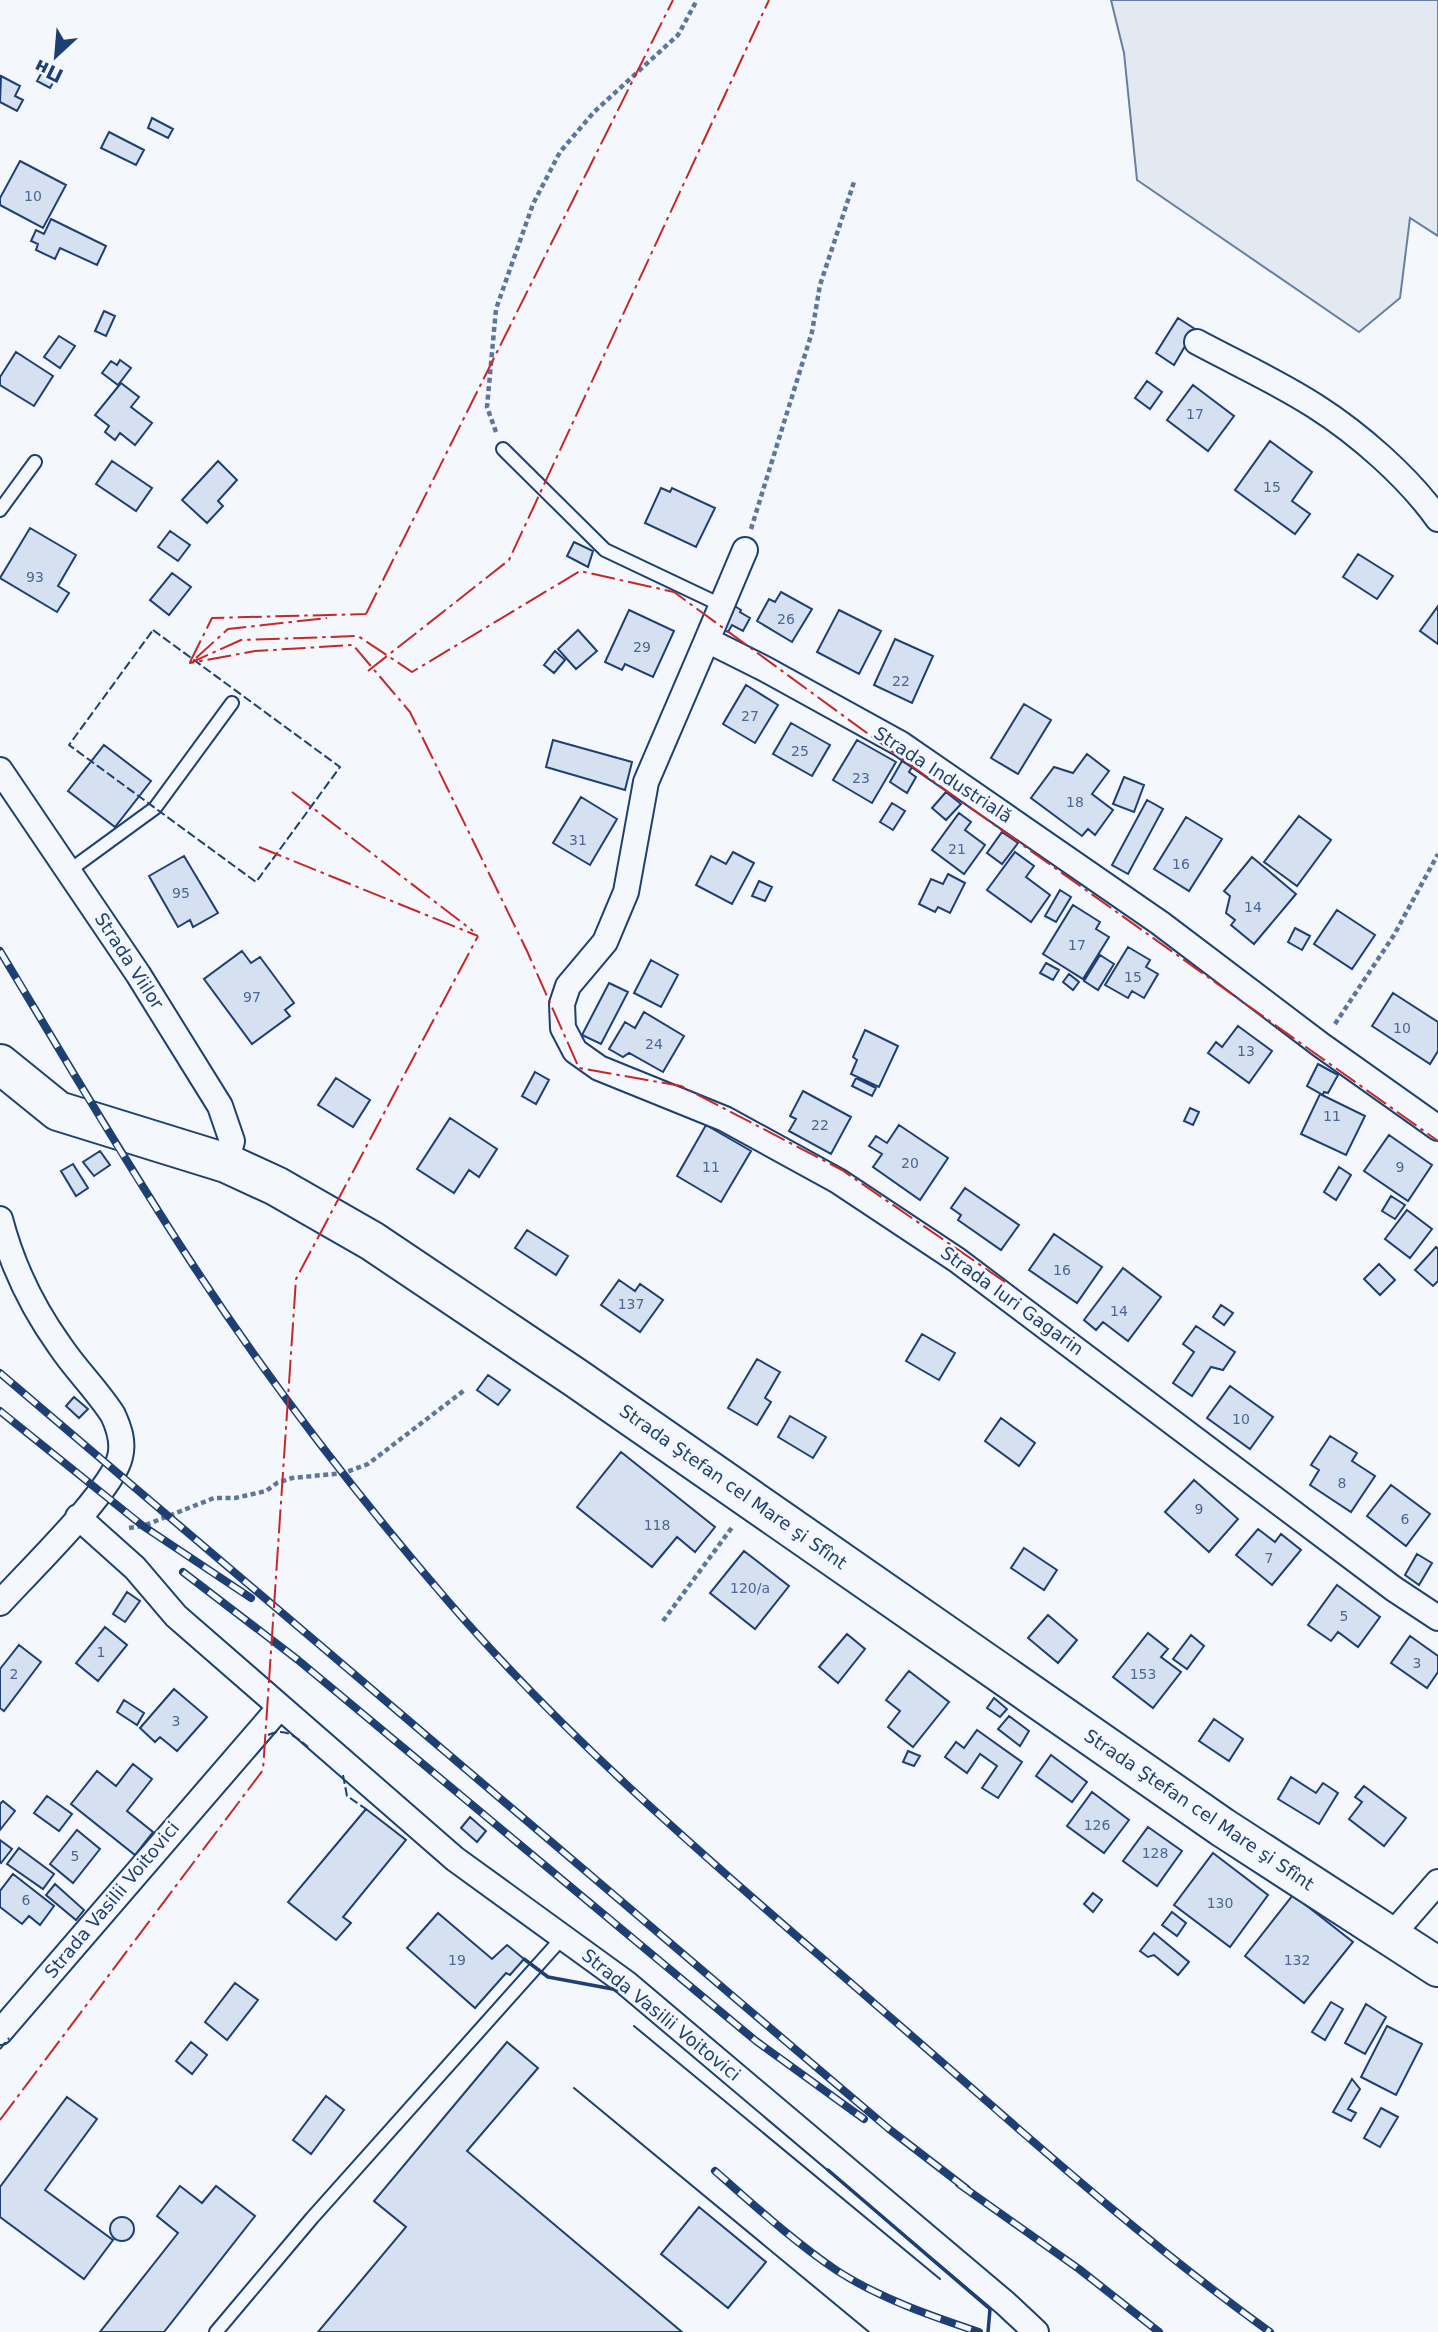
<svg xmlns="http://www.w3.org/2000/svg" width="1438" height="2332" viewBox="0 0 1438 2332" font-family="'DejaVu Sans',sans-serif">
  <rect width="100%" height="100%" fill="#f4f7fb"/>
  <path fill="#e3e9f0" stroke="#687fa3" stroke-width="2" d="M1111 0H1438V236L1410 218 1400 298 1359 332 1137 180 1124 53Z"/>
  <path fill="#d5e0f0" stroke="#1d3f73" stroke-width="2" d="M42 72 55 79 50 88 37 81Z
    M1 76 20 86 15 96 23 100 17 111 0 102Z
    M152 118 173 129 168 138 148 128Z
    M109 132 144 150 136 165 101 148Z
    M20 161 66 185 43 228 0 205V198Z
    M51 219 106 246 97 265 60 248 55 259 36 250 38 244 31 241 36 230 44 234Z
    M104 311 115 316 106 336 95 331Z
    M1178 318 1195 329 1174 365 1156 353Z
    M59 336 75 346 60 368 44 357Z
    M16 352 53 376 34 406 0 385V377Z
    M120 360 131 368 118 385 102 373 111 361 117 365Z
    M1147 381 1162 392 1150 409 1135 398Z
    M121 383 139 397 131 407 152 423 135 445 120 433 115 440 105 432 109 426 95 415Z
    M1193 385 1234 416 1208 451 1167 420Z
    M1270 441 1312 472 1292 501 1310 514 1295 534 1235 490Z
    M112 461 152 488 136 511 96 484Z
    M218 461 237 480 218 501 223 506 207 523 182 500Z
    M661 488 670 492 672 488 715 508 696 547 645 523Z
    M30 528 76 555 58 586 69 593 57 612 0 578Z
    M170 531 190 545 178 561 158 547Z
    M574 542 593 551 588 567 567 556Z
    M1358 554 1393 576 1377 599 1343 577Z
    M172 573 191 587 169 615 150 600Z
    M781 592 812 609 792 642 757 621 769 599 775 602Z
    M733 605 741 610 740 612 750 618 743 631 732 625 728 632 721 628Z
    M1438 606V644L1420 631Z
    M629 610 674 631 653 677 625 664 622 670 605 662Z
    M839 610 881 631 859 674 817 652Z
    M578 630 597 651 576 669 558 649Z
    M895 639 933 656 912 703 874 685Z
    M555 651 565 660 554 673 544 665Z
    M746 685 778 705 755 743 723 724Z
    M1024 704 1051 720 1018 774 991 758Z
    M791 723 830 745 812 776 773 754Z
    M553 740 632 762 625 790 546 767Z
    M857 740 896 762 872 803 833 780Z
    M104 745 151 781 115 827 68 791Z
    M1087 754 1109 771 1092 794 1113 810 1095 835 1088 829 1082 836 1031 798 1054 767 1073 773Z
    M902 761 912 767 909 772 916 777 907 793 890 782Z
    M1124 777 1144 785 1134 812 1113 804Z
    M946 792 961 804 946 820 932 808Z
    M581 797 617 819 590 865 553 843Z
    M1147 800 1163 809 1128 874 1112 865Z
    M892 803 905 811 893 830 880 822Z
    M959 813 971 822 965 830 985 845 964 874 932 850Z
    M1299 816 1331 840 1297 886 1264 862Z
    M1186 817 1222 839 1189 891 1154 869Z
    M1002 832 1018 843 1002 864 987 853Z
    M733 852 754 863 732 904 696 885 711 856 726 864Z
    M1015 852 1034 866 1026 877 1050 895 1031 922 987 890Z
    M184 856 218 913 193 927 190 920 178 927 149 876Z
    M1252 857 1296 894 1254 944 1231 925 1235 920 1226 913 1230 896 1224 891Z
    M948 874 965 883 950 913 938 907 935 912 919 904 931 879 943 884Z
    M759 881 772 887 765 901 752 896Z
    M1060 890 1071 897 1056 922 1045 916Z
    M1073 905 1100 922 1096 929 1109 937 1083 979 1043 954Z
    M1337 910 1375 935 1352 969 1314 944Z
    M1295 928 1310 936 1302 950 1288 942Z
    M1128 947 1150 960 1146 967 1158 974 1144 998 1132 991 1128 998 1105 985Z
    M242 951 251 963 260 957 294 1003 285 1010 290 1016 252 1044 204 979Z
    M1100 955 1114 964 1098 990 1084 981Z
    M651 960 678 975 661 1007 634 993Z
    M1046 963 1059 970 1053 980 1040 973Z
    M1069 974 1079 982 1073 990 1063 982Z
    M609 983 628 992 601 1044 582 1035Z
    M1393 993 1438 1022V1051L1430 1064 1372 1026Z
    M644 1012 684 1036 663 1072 629 1053 623 1057 609 1049 625 1022 635 1028Z
    M1238 1026 1272 1051 1249 1083 1208 1053 1216 1042 1222 1047Z
    M865 1030 898 1046 879 1087 851 1074 857 1060 853 1057Z
    M1318 1064 1338 1075 1328 1093 1324 1092 1323 1095 1307 1086Z
    M535 1072 549 1080 536 1104 522 1096Z
    M336 1078 370 1100 353 1127 318 1105Z
    M856 1078 876 1088 872 1096 852 1086Z
    M803 1091 851 1117 831 1154 789 1131 796 1119 790 1116Z
    M1320 1094 1365 1116 1346 1155 1301 1134Z
    M1190 1108 1199 1112 1193 1125 1184 1121Z
    M450 1118 497 1149 479 1177 469 1170 454 1193 417 1169Z
    M706 1125 751 1151 721 1202 677 1176Z
    M899 1125 948 1158 920 1200 873 1167 882 1154 869 1146 876 1136 887 1143Z
    M1389 1135 1432 1165 1408 1201 1364 1171Z
    M100 1151 110 1165 94 1176 83 1162Z
    M73 1164 88 1188 76 1196 61 1171Z
    M1339 1167 1351 1175 1336 1200 1324 1192Z
    M965 1188 1019 1225 1001 1250 958 1220 961 1215 951 1208Z
    M1391 1196 1405 1205 1395 1219 1382 1211Z
    M1407 1210 1432 1229 1410 1258 1385 1239Z
    M527 1230 568 1256 556 1275 515 1248Z
    M1054 1234 1102 1267 1077 1303 1029 1270Z
    M1436 1247 1438 1249V1281L1433 1286 1415 1270Z
    M1379 1264 1395 1280 1380 1295 1364 1279Z
    M1123 1268 1161 1297 1128 1341 1103 1322 1096 1330 1084 1320Z
    M619 1280 635 1291 640 1284 663 1300 640 1332 601 1305Z
    M1221 1305 1233 1313 1224 1325 1213 1317Z
    M1196 1326 1235 1352 1223 1370 1211 1367 1192 1396 1173 1383 1194 1352 1183 1344Z
    M922 1334 955 1353 939 1380 906 1361Z
    M757 1359 780 1372 765 1398 771 1402 757 1425 728 1408Z
    M488 1375 510 1390 498 1405 477 1390Z
    M1230 1386 1273 1417 1250 1449 1207 1418Z
    M74 1397 88 1409 79 1418 66 1406Z
    M790 1416 826 1437 813 1458 778 1437Z
    M1001 1418 1035 1443 1019 1466 985 1441Z
    M1330 1436 1357 1453 1352 1461 1375 1476 1351 1512 1310 1485 1319 1470 1311 1465Z
    M621 1452 715 1527 695 1552 677 1537 652 1567 577 1507Z
    M1194 1480 1238 1519 1209 1552 1165 1512Z
    M1391 1485 1430 1514 1406 1546 1367 1516Z
    M1258 1529 1275 1542 1281 1534 1301 1550 1272 1585 1236 1555Z
    M1024 1548 1057 1570 1044 1590 1011 1568Z
    M744 1551 789 1586 755 1629 710 1593Z
    M1417 1554 1432 1563 1419 1585 1405 1575Z
    M1337 1585 1380 1617 1358 1647 1338 1632 1331 1641 1308 1625Z
    M127 1592 140 1601 125 1622 113 1614Z
    M1048 1615 1077 1640 1058 1663 1028 1638Z
    M105 1627 127 1645 98 1681 76 1663Z
    M1148 1633 1168 1649 1161 1657 1181 1672 1153 1708 1113 1677Z
    M847 1634 865 1649 838 1683 819 1667Z
    M1191 1635 1204 1646 1187 1669 1173 1659Z
    M1410 1636 1438 1656V1672L1427 1688 1391 1663Z
    M19 1645 41 1662 4 1711 0 1708V1669Z
    M909 1671 949 1702 913 1747 888 1727 900 1711 886 1700Z
    M174 1689 207 1717 177 1751 160 1737 155 1742 140 1728Z
    M994 1698 1007 1709 1000 1717 987 1708Z
    M124 1700 144 1713 137 1725 117 1712Z
    M1009 1716 1029 1731 1020 1746 998 1729Z
    M1214 1719 1243 1739 1229 1761 1199 1741Z
    M977 1730 1022 1762 998 1798 982 1788 997 1766 980 1754 967 1773 945 1757 956 1742 964 1748Z
    M908 1751 920 1756 914 1766 903 1762Z
    M1051 1755 1087 1782 1072 1802 1036 1776Z
    M133 1764 152 1779 127 1811 153 1832 135 1855 71 1804 97 1771 116 1786Z
    M1291 1777 1316 1793 1323 1783 1338 1793 1319 1824 1278 1799Z
    M1364 1786 1406 1818 1384 1846 1349 1819 1362 1802 1355 1797Z
    M1092 1792 1129 1820 1104 1853 1067 1826Z
    M47 1796 72 1814 59 1831 34 1813Z
    M3 1801 15 1811 0 1830V1804Z
    M366 1809 406 1840 343 1917 351 1923 336 1940 288 1902Z
    M470 1817 486 1831 477 1842 461 1828Z
    M1148 1827 1182 1851 1157 1886 1123 1861Z
    M77 1830 100 1849 73 1883 50 1864Z
    M0 1840 12 1849 1 1863 0 1862Z
    M19 1848 54 1874 43 1889 7 1864Z
    M1213 1853 1268 1895 1230 1947 1174 1905Z
    M13 1874 54 1906 40 1925 29 1916 22 1924 0 1907V1891Z
    M55 1884 84 1910 76 1920 46 1895Z
    M1093 1893 1102 1900 1093 1912 1084 1904Z
    M1293 1895 1353 1942 1304 2003 1245 1956Z
    M1172 1912 1186 1923 1177 1936 1162 1925Z
    M438 1913 492 1959 507 1945 524 1959 510 1975 506 1973 475 2008 407 1948Z
    M1154 1933 1189 1962 1178 1975 1154 1955 1148 1957 1140 1951Z
    M235 1983 258 2000 227 2040 205 2022Z
    M1331 2002 1343 2009 1325 2040 1312 2032Z
    M1366 2004 1386 2017 1365 2054 1345 2043Z
    M1387 2026 1422 2044 1396 2095 1361 2077Z
    M191 2042 207 2055 192 2074 176 2061Z
    M507 2042 538 2068 467 2151 682 2332H318L406 2227 374 2201Z
    M1352 2079 1360 2089 1348 2109 1356 2113 1351 2121 1333 2112Z
    M326 2096 344 2110 311 2154 293 2140Z
    M67 2097 97 2119 45 2190 113 2240 84 2279 0 2217V2187Z
    M1381 2108 1398 2117 1380 2147 1364 2138Z
    M180 2186 202 2203 216 2186 255 2216 164 2332H100L178 2233 157 2216Z
    M699 2207 766 2262 728 2308 661 2254Z
    M110 2229a12 12 0 1 1 24 0a12 12 0 1 1-24 0Z"/>
  <g fill="none" stroke-linecap="round" stroke-linejoin="round">
    <defs>
      <path id="lane" d="M503 449 605 550 721 605
        M0 510 35 462
        M70 870 155 808 232 703
        M216 2332 312 2218 563 1937"/>
      <path id="street" d="M1197 342C1236 363 1278 382 1315 406 1359 434 1408 477 1438 519
        M707 640 745 550
        M0 770 138 974 220 1106 232 1141 226 1163
        M1438 1128 1321 1045 1160 923 901 744 765 669 707 640 646 782 626 892 605 942 568 986 562 1004 563 1028 575 1051 599 1068 725 1119 838 1181 957 1260 1394 1589 1438 1618
        M0 1219C12 1265 32 1307 60 1346 76 1370 97 1390 113 1415 119 1428 124 1442 120 1457 113 1490 27 1573 0 1603
        M78 1517 135 1568 176 1616 455 1859 626 1983 1005 2303 1036 2332
        M1390 1937 1438 1882
        M0 2032 280 1707"/>
      <path id="primary" d="M0 1064 58 1111 226 1163 276 1186 372 1241 576 1378 1222 1827 1438 1967"/>
    </defs>
    <use href="#lane" stroke="#1d3f73" stroke-width="16"/>
    <use href="#street" stroke="#1d3f73" stroke-width="28"/>
    <use href="#primary" stroke="#1d3f73" stroke-width="42"/>
    <path stroke="#5e769c" stroke-width="4.5" stroke-dasharray="5 3.5" stroke-linecap="butt" d="M496 432 487 407 496 309 533 204 560 152 594 112 678 35 697 0
      M751 529 812 332 820 285 854 182
      M1335 1024 1394 935 1438 854
      M129 1528 143 1526 214 1498H235L266 1491 277 1483 292 1478 344 1473 368 1464 466 1389
      M663 1621 733 1526"/>
    <use href="#lane" stroke="#f4f7fb" stroke-width="12"/>
    <use href="#street" stroke="#f4f7fb" stroke-width="24"/>
    <use href="#primary" stroke="#f4f7fb" stroke-width="38"/>
    <path stroke="#1d3f73" stroke-width="2" d="M634 2026 940 2279
      M574 2088 869 2332"/>
    <defs>
      <path id="rail" d="M0 951C62 1054 123 1158 189 1259 266 1377 354 1492 447 1600 575 1749 727 1875 875 2004 1005 2116 1131 2232 1270 2332
        M0 1373 889 2129 967 2189
        M0 1411 143 1526 251 1598
        M183 1572 298 1660 756 2041 864 2119
        M715 2171C754 2205 793 2241 836 2270 879 2298 931 2316 979 2332
        M959 2184 1079 2269 1159 2332"/>
    </defs>
    <use href="#rail" stroke="#1d3f73" stroke-width="8"/>
    <use href="#rail" stroke="#f4f7fb" stroke-width="5" stroke-dasharray="16" stroke-linecap="butt"/>
    <path stroke="#1d3f73" stroke-width="2" stroke-dasharray="9 3.5" stroke-linecap="butt" d="M153 630 340 767 256 882 69 745Z
      M268 1735C285 1727 295 1736 308 1747
      M343 1775 347 1796 366 1809
      M0 2049 9 2038"/>
    <path stroke="#1d3f73" stroke-width="3.5" d="M524 1959 548 1977 618 1990
      M828 2170 990 2309 988 2332"/>
    <path stroke="#c62828" stroke-width="2" stroke-dasharray="24 5 3.5 5" stroke-linecap="butt" d="M366 614 673 0
      M196 658 228 629 327 618
      M190 662 212 618 366 614
      M368 671 509 560 769 0
      M292 792 473 931
      M259 847 478 936
      M1005 1282 842 1170 681 1086 579 1068 527 951 410 712 353 645 255 651 190 663 241 640 358 636 412 672 580 571 674 592 923 774 1438 1141
      M0 2120 263 1770 296 1279 478 936"/>
  </g>
  <g text-anchor="middle" stroke-width="5" stroke-linejoin="round" paint-order="stroke">
    <g font-size="14" fill="#4b6792">
      <text x="33" y="201">10</text>
      <text x="1195" y="419">17</text>
      <text x="1272" y="492">15</text>
      <text x="35" y="582">93</text>
      <text x="786" y="624">26</text>
      <text x="642" y="652">29</text>
      <text x="901" y="686">22</text>
      <text x="750" y="721">27</text>
      <text x="800" y="756">25</text>
      <text x="861" y="783">23</text>
      <text x="1075" y="807">18</text>
      <text x="578" y="845">31</text>
      <text x="957" y="854">21</text>
      <text x="1181" y="869">16</text>
      <text x="181" y="898">95</text>
      <text x="1253" y="912">14</text>
      <text x="1077" y="950">17</text>
      <text x="1133" y="982">15</text>
      <text x="252" y="1002">97</text>
      <text x="1402" y="1033">10</text>
      <text x="654" y="1049">24</text>
      <text x="1246" y="1056">13</text>
      <text x="1332" y="1121">11</text>
      <text x="820" y="1130">22</text>
      <text x="910" y="1168">20</text>
      <text x="711" y="1172">11</text>
      <text x="1400" y="1172">9</text>
      <text x="1062" y="1275">16</text>
      <text x="631" y="1309">137</text>
      <text x="1119" y="1316">14</text>
      <text x="1241" y="1424">10</text>
      <text x="1342" y="1488">8</text>
      <text x="1199" y="1514">9</text>
      <text x="1405" y="1524">6</text>
      <text x="657" y="1530">118</text>
      <text x="1269" y="1563">7</text>
      <text x="750" y="1593">120/a</text>
      <text x="1344" y="1621">5</text>
      <text x="101" y="1657">1</text>
      <text x="1417" y="1668">3</text>
      <text x="14" y="1679">2</text>
      <text x="1143" y="1679">153</text>
      <text x="176" y="1726">3</text>
      <text x="1097" y="1830">126</text>
      <text x="1155" y="1858">128</text>
      <text x="75" y="1861">5</text>
      <text x="26" y="1905">6</text>
      <text x="1220" y="1908">130</text>
      <text x="457" y="1965">19</text>
      <text x="1297" y="1965">132</text>
    </g>
    <g font-size="18" fill="#1d3f73" stroke="#f4f7fb">
      <text transform="translate(943 775) rotate(33)" y="6">Strada Industrială</text>
      <text transform="translate(129 961) rotate(57)" y="6">Strada Viilor</text>
      <text transform="translate(1012 1301) rotate(36)" y="6">Strada Iuri Gagarin</text>
      <text transform="translate(733 1487) rotate(35)" y="6">Strada Ştefan cel Mare şi Sfînt</text>
      <text transform="translate(1199 1810) rotate(34)" y="6">Strada Ştefan cel Mare şi Sfînt</text>
      <text transform="translate(112 1900) rotate(-50)" y="6">Strada Vasilii Voitovici</text>
      <text transform="translate(661 2015) rotate(39)" y="6">Strada Vasilii Voitovici</text>
    </g>
  </g>
  <g transform="translate(56 56) rotate(206)" stroke="#f4f7fb" stroke-width="5" paint-order="stroke">
  <path d="M0-5L12 26L0 18L-12 26Z" fill="#1d3f73"/>
  <text y="-10" font-size="19" font-weight="bold" text-anchor="middle" fill="#1d3f73">Пн</text>
  </g>
</svg>
